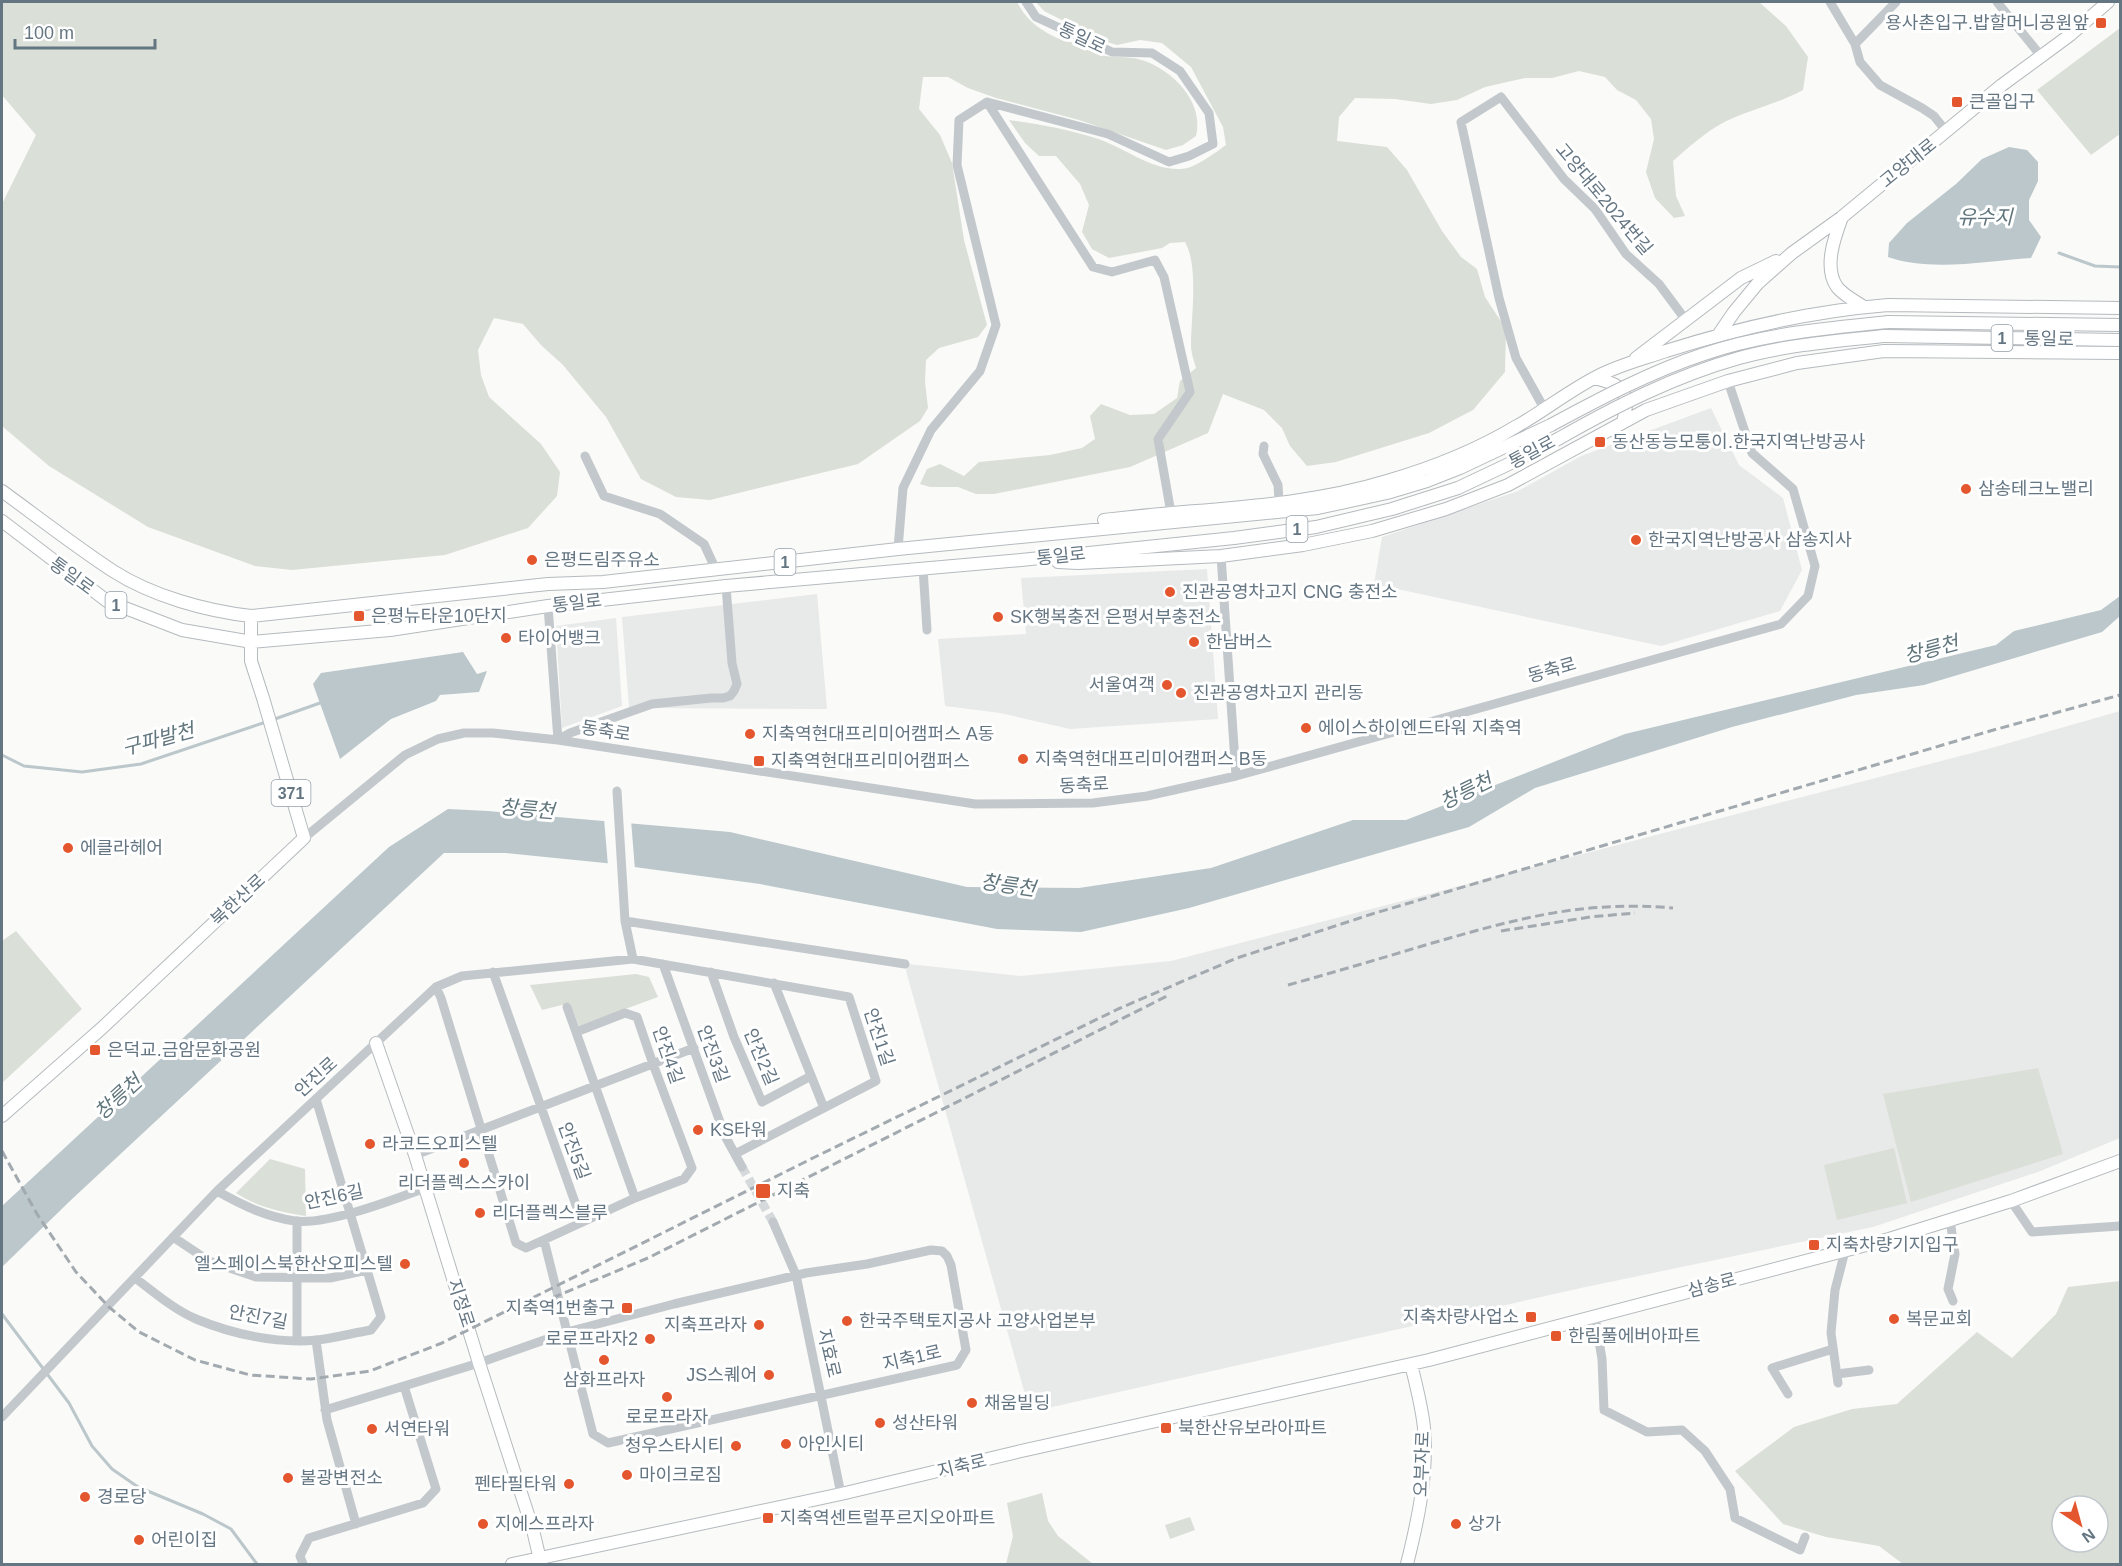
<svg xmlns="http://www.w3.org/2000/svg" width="2122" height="1566" viewBox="0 0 2122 1566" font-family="Helvetica,'Noto Sans KR',sans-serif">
  <rect width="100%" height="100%" fill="#fafaf8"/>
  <path fill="#e8e9e9" d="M1711 408 1739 465 1783 498 1802 570 1780 611 1661 646 1374 584 1382 537 1518 491 1581 456Z
    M1207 569 1218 719 1070 729 1000 713 945 706 938 639 1026 634 1021 578Z
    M817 594 827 709 629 708 622 617Z
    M616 618 622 706 562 728 556 626Z
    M2120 711V1138L2038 1172 1873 1227 1581 1288 1030 1412 906 971 908 964 1021 976 1171 961 1995 747Z"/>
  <path fill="#dadfd7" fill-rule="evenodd" d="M2 2H1017C1025 18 1037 28 1053 36 1061 41 1071 41 1080 45 1087 48 1093 53 1101 55 1112 58 1126 56 1138 59 1170 67 1205 101 1196 136L1183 145 1166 150 1079 120 996 98 968 88 948 77H923L919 109 940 135 952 163 964 240 987 325 978 337 939 348 926 360 925 382 928 408 920 421 858 464 710 500 676 497 641 479 606 417 563 365 541 345 523 324 494 318 478 350 481 375 489 397 541 444 560 472 557 496 528 528 445 555 292 570 255 566 148 527 49 466 2 426V204L36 135 2 95Z
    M1036 2H1759L1786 26 1808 57 1803 90C1781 102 1757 108 1733 118 1711 127 1691 145 1673 161L1676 196 1685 216 1674 218 1655 198 1646 172 1654 139 1651 119 1636 100 1617 90 1605 77 1579 71 1552 78H1525L1485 87 1457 100 1431 104 1395 99 1355 98 1339 117 1337 141 1387 147 1407 170 1442 231 1461 257 1477 269 1485 297 1506 329 1505 372 1473 410 1429 433 1336 462 1307 466 1290 446 1282 428 1264 410 1223 394 1208 433 1130 467 994 494H976L958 487H930L920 484 927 469 940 464 964 476 979 462 1050 455 1082 448 1095 439 1090 416 1101 404 1130 415 1154 414 1177 398 1180 381 1196 368C1194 361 1191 353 1191 345 1191 317 1199 266 1185 242L1170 243 1162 248 1109 258 1092 249 1082 232 1089 205 1080 184 1056 156H1039L1025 143 1009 120C1038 124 1067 129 1095 138 1122 146 1152 171 1181 169 1194 169 1215 153 1226 145L1223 127 1191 67 1162 43 1140 40 1117 45 1101 40 1044 11Z
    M2120 28V134L2091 155 2037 90Z
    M16 931 82 1009 2 1083V941Z
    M636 974 649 977 658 997 579 1026 570 1003 542 1010 530 985Z
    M2038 1068 2063 1154 1911 1202 1883 1094Z
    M1894 1148 1907 1203 1837 1220 1824 1165Z
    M270 1159 305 1169 306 1216C281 1212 257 1207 236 1193Z
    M2120 1281V1564H1903L1879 1546 1826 1537 1783 1524 1735 1471 1794 1427 1852 1409 1897 1404 1977 1332 2012 1358 2056 1314 2068 1287ZM2062 1506H2098V1542H2062Z
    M1042 1493 1048 1521 1058 1536 1093 1564H1006L1013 1536 1007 1503Z
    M1190 1517 1195 1530 1170 1539 1165 1525Z"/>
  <path fill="#bbc7cb" d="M2009 147 2027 150 2038 162V181L2029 200V220L2041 237 2031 258C1986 261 1931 272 1888 257L1889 243 1907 223 1956 184 1982 159Z
    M2120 596V616L2102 632 1924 685 1856 695 1732 727 1535 788 1469 827 1189 908 1081 932 997 929 760 884 605 863 506 853H444L71 1200 2 1267V1206L389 847 448 809 488 811 730 832 967 887 1079 888 1211 868 1353 820H1406L1625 734 1996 645 2014 631 2101 610Z
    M463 652 477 674 487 671 479 692 440 695 436 701 391 719 340 759 313 684 321 673Z"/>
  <path fill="#fafaf8" d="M604 818 631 820 635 870 608 866Z"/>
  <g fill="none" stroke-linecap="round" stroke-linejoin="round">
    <path stroke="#bbc7cb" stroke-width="3" d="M2059 253 2095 266 2120 267
      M272 720 320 703
      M2 755 24 766 82 772 141 764 266 722
      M2 1314 69 1403 92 1446 112 1469 138 1487 203 1514 231 1529 257 1564"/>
    <path stroke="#d5d9db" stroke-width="9" stroke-dasharray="9 4.5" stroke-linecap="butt" d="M742 1167 773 1222"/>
    <defs>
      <path id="major" d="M1842 217C1835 236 1823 267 1837 287 1843 295 1855 301 1864 307
        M1888 322 2120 325
        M1719 334 1734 312 1758 283 1792 253 1842 217 2002 85 2070 35 2108 2
        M1884 336 2120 340
        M1636 358 1741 278 1776 261
        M1594 378C1623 385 1631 391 1623 422
        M2 491C39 518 75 546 113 571 152 596 206 611 251 616L548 584 603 582 898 549 1318 508 1387 493 1427 481 1460 468 1551 425
        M1104 520C1198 508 1296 509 1387 481 1432 468 1477 450 1517 426 1544 411 1570 390 1598 376 1619 365 1643 359 1666 351 1738 328 1813 311 1888 305L2120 308
        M2 521 107 601 182 630 252 642 390 630 548 606 726 586 1021 560 1234 538 1316 527 1392 509 1458 488 1513 462 1558 439
        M1058 562 1078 563 1221 556 1303 545 1372 531 1446 509 1508 485 1646 410 1728 381 1797 363 1884 351 2120 353
        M376 1043 415 1155 479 1363 533 1530 541 1564
        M2 1116 102 1028 304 838 263 698 251 661V616
        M512 1564 841 1494 1017 1452 1429 1360 1889 1239 2011 1201 2120 1161
        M1407 1564C1418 1520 1428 1474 1424 1428 1422 1407 1416 1385 1411 1364"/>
    </defs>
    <use href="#major" stroke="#b5babe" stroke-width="14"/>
    <path stroke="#c3c8cc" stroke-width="9" d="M1830 2 1855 44 1860 62 1880 85 1922 108 1934 116 1946 131
      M1997 2 2041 56
      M1855 44 1896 2
      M987 102 1093 267 1112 272 1155 260 1164 277 1190 392 1158 439 1171 513
      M1545 410 1516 358 1499 298 1461 122 1501 97 1564 179 1595 209 1626 254 1659 284 1685 319
      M1264 446 1263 454 1278 485 1279 502
      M585 456 604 496 660 514 704 544 716 570
      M898 549 903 488 931 430 980 371 996 325 957 165 959 120 987 102 1108 134 1169 162 1189 156 1213 144 1209 113 1180 71 1152 53 1112 52 1036 17 1026 2
      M1221 556 1236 776
      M923 568 927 630
      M548 606 558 740
      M558 740 570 733 652 704 711 698H723L730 696 734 691 737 684 732 663 726 586
      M617 791 625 921 633 959
      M304 838 405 755 438 739 464 733H493L558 740 975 804 1093 803 1147 796 1236 776 1781 624 1808 596 1815 566 1793 489 1752 453 1728 381
      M625 921 905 964
      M663 964 725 1136 742 1167
      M493 972 582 1222
      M711 972 734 1037 762 1102 811 1076
      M774 983 824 1108
      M436 987 441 998 516 1243 526 1248 635 1198 684 1179 692 1168 653 1064 637 1017 625 1013 576 1032 635 1198
      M567 1007 576 1032
      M415 1155 694 1048
      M217 1191C242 1205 266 1217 295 1221 328 1225 393 1200 425 1188
      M2011 1201 2032 1232 2120 1226
      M1950 1220 1955 1254 1948 1289 1953 1301
      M297 1221V1340
      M773 1222 796 1275 841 1494
      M173 1237 209 1261 256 1277 330 1278 367 1270
      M931 1250 942 1251 947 1256 951 1265 966 1350 957 1365 608 1443 593 1434 567 1332 674 1304 806 1273 867 1264Z
      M135 1278C154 1292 173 1309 196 1319 232 1334 277 1344 317 1340 335 1338 353 1333 371 1330L381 1317 316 1099
      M1595 1317 1602 1359 1604 1410 1647 1432 1682 1430 1705 1451 1730 1489 1735 1518 1800 1550 1805 1537
      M316 1340 327 1420 356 1524
      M1837 1374 1869 1370
      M1838 1383 1831 1333 1835 1290 1845 1251
      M1788 1394 1772 1368 1833 1349
      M325 1410 404 1386
      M2 1417 217 1191 436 987 462 976 633 959 849 997 876 1081 735 1154
      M303 1564 300 1556 309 1538 423 1503 436 1489 404 1386 479 1363 567 1332 544 1240"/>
    <use href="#major" stroke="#fff" stroke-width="12"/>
    <path stroke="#a2aab0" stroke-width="3" stroke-dasharray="9 4.5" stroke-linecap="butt" d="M1501 931 1590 917 1635 913
      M1288 985C1335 972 1382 958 1429 944 1516 919 1582 900 1673 908
      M2 1151 37 1214 76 1272 109 1307 139 1332 195 1360 250 1375 311 1379 370 1371 442 1343 815 1157 1118 1009 1237 958 1372 914 1990 731 2120 695
      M540 1303 648 1258 1167 996"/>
    <defs>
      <path id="major-bridge" d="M1551 425C1601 398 1650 372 1704 354 1763 334 1827 328 1888 322
        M1558 439C1616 406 1675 376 1739 358 1786 345 1836 341 1884 336"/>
    </defs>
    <use href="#major-bridge" stroke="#b5babe" stroke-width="14" stroke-linecap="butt"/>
    <use href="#major-bridge" stroke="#fff" stroke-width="12"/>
  </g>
  <g fill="#e4572e" stroke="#fff" stroke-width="2">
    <rect x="2095" y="17" width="12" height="12" rx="3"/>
    <rect x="1951" y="96" width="12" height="12" rx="3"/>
    <rect x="1594" y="436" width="12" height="12" rx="3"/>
    <circle cx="1966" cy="489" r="6"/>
    <circle cx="1636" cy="540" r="6"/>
    <circle cx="532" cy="560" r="6"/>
    <circle cx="1170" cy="592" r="6"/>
    <rect x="353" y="610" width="12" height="12" rx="3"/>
    <circle cx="998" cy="617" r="6"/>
    <circle cx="506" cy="638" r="6"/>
    <circle cx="1194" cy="642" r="6"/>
    <circle cx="1167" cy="685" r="6"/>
    <circle cx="1181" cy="693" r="6"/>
    <circle cx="1306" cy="728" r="6"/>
    <circle cx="750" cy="734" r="6"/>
    <circle cx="1023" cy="759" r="6"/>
    <rect x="753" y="755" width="12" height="12" rx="3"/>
    <circle cx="68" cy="848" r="6"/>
    <rect x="89" y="1044" width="12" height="12" rx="3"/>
    <circle cx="698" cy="1130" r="6"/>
    <circle cx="370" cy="1144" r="6"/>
    <circle cx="464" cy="1163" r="6"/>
    <rect x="755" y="1183" width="16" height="16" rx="3"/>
    <circle cx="480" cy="1213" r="6"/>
    <rect x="1808" y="1239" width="12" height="12" rx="3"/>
    <circle cx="405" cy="1264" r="6"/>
    <rect x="621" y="1302" width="12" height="12" rx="3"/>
    <rect x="1525" y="1311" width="12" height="12" rx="3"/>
    <circle cx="1894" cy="1319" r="6"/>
    <circle cx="847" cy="1321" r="6"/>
    <circle cx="759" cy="1325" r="6"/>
    <rect x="1550" y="1330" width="12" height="12" rx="3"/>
    <circle cx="650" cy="1339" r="6"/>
    <circle cx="604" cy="1360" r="6"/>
    <circle cx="769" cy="1375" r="6"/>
    <circle cx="667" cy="1397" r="6"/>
    <circle cx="972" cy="1403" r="6"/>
    <circle cx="880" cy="1423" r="6"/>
    <rect x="1160" y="1422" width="12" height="12" rx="3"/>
    <circle cx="372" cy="1429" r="6"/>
    <circle cx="786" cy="1444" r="6"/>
    <circle cx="736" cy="1446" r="6"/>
    <circle cx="627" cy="1475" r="6"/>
    <circle cx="288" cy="1478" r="6"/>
    <circle cx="569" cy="1484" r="6"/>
    <circle cx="85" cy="1497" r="6"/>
    <rect x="762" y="1512" width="12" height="12" rx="3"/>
    <circle cx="483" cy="1524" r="6"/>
    <circle cx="1456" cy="1524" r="6"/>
    <circle cx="139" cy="1540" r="6"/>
  </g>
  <g text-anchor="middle" stroke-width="6" stroke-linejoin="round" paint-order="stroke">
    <g fill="#fff" stroke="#939fa8" stroke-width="1.5">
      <rect x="1991.5" y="325" width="21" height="26" rx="4.5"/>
      <rect x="1286.5" y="516" width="21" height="26" rx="4.5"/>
      <rect x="774.5" y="549" width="21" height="26" rx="4.5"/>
      <rect x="105.5" y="592" width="21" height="26" rx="4.5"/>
      <rect x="271.5" y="780" width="39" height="26" rx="4.5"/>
    </g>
    <g font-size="16" font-weight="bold" fill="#657683">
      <text x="2002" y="344">1</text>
      <text x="1297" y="535">1</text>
      <text x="785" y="568">1</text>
      <text x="116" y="611">1</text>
      <text x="291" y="799">371</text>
    </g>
    <g font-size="18" fill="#657683" stroke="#fff" text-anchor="start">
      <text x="2089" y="29" text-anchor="end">용사촌입구.밥할머니공원앞</text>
      <text x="1969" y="108">큰골입구</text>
      <text x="1612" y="448">동산동능모퉁이.한국지역난방공사</text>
      <text x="1978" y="495">삼송테크노밸리</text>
      <text x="1648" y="546">한국지역난방공사 삼송지사</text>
      <text x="544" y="566">은평드림주유소</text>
      <text x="1182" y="598">진관공영차고지 CNG 충전소</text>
      <text x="371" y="622">은평뉴타운10단지</text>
      <text x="1010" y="623">SK행복충전 은평서부충전소</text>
      <text x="518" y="644">타이어뱅크</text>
      <text x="1206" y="648">한남버스</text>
      <text x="1155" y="691" text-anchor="end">서울여객</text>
      <text x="1193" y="699">진관공영차고지 관리동</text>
      <text x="1318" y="734">에이스하이엔드타워 지축역</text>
      <text x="762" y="740">지축역현대프리미어캠퍼스 A동</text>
      <text x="1035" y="765">지축역현대프리미어캠퍼스 B동</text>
      <text x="771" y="767">지축역현대프리미어캠퍼스</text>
      <text x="80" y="854">에클라헤어</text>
      <text x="107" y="1056">은덕교.금암문화공원</text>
      <text x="710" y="1136">KS타워</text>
      <text x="382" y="1150">라코드오피스텔</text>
      <text x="464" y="1189" text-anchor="middle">리더플렉스스카이</text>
      <text x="777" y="1197">지축</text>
      <text x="492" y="1219">리더플렉스블루</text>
      <text x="1826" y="1251">지축차량기지입구</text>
      <text x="393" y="1270" text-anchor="end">엘스페이스북한산오피스텔</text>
      <text x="615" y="1314" text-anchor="end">지축역1번출구</text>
      <text x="1519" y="1323" text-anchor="end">지축차량사업소</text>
      <text x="1906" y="1325">복문교회</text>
      <text x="859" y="1327">한국주택토지공사 고양사업본부</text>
      <text x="747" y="1331" text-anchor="end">지축프라자</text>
      <text x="1568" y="1342">한림풀에버아파트</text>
      <text x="638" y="1345" text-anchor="end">로로프라자2</text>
      <text x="757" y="1381" text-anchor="end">JS스퀘어</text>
      <text x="604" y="1386" text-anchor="middle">삼화프라자</text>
      <text x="984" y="1409">채움빌딩</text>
      <text x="667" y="1423" text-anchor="middle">로로프라자</text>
      <text x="892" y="1429">성산타워</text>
      <text x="1178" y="1434">북한산유보라아파트</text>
      <text x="384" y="1435">서연타워</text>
      <text x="798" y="1450">아인시티</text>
      <text x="724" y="1452" text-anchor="end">청우스타시티</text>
      <text x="639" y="1481">마이크로짐</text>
      <text x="300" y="1484">불광변전소</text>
      <text x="557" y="1490" text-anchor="end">펜타필타워</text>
      <text x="97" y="1503">경로당</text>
      <text x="780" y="1524">지축역센트럴푸르지오아파트</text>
      <text x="495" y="1530">지에스프라자</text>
      <text x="1468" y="1530">상가</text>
      <text x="151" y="1546">어린이집</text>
    </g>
    <g font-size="18" fill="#657683" stroke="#fff">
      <text transform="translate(1082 38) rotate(25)" y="6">통일로</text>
      <text transform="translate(1908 163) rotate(-39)" y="6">고양대로</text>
      <text transform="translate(1604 199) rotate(50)" y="6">고양대로2024번길</text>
      <text transform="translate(2049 339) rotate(1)" y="6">통일로</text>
      <text transform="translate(1532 452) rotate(-28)" y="6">통일로</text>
      <text transform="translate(1061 556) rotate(-6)" y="6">통일로</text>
      <text transform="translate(72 576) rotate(36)" y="6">통일로</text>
      <text transform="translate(577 603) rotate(-7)" y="6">통일로</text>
      <text transform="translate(1552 670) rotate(-16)" y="6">동축로</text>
      <text transform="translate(606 731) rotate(9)" y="6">동축로</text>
      <text transform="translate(1084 785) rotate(-3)" y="6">동축로</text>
      <text transform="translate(238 900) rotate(-43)" y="6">북한산로</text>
      <text transform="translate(879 1037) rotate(72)" y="6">안진1길</text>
      <text transform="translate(713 1054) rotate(70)" y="6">안진3길</text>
      <text transform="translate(668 1055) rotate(71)" y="6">안진4길</text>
      <text transform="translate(761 1057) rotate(67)" y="6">안진2길</text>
      <text transform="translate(316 1077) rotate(-42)" y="6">안진로</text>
      <text transform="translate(574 1151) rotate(70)" y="6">안진5길</text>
      <text transform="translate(334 1197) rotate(-12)" y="6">안진6길</text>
      <text transform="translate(1712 1285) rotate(-15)" y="6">삼송로</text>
      <text transform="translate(461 1303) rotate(72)" y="6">지정로</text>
      <text transform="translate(258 1317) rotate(11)" y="6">안진7길</text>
      <text transform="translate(829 1353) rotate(77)" y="6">지효로</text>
      <text transform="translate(912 1358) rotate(-13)" y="6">지축1로</text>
      <text transform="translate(1422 1464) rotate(-88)" y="6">오부자로</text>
      <text transform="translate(962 1466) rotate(-14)" y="6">지축로</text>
    </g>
    <g font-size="20" font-style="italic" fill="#60757c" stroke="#fff">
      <text x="1985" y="224">유수지</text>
      <text transform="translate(1931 649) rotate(-15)" y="7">창릉천</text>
      <text transform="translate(158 739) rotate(-15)" y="7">구파발천</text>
      <text transform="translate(1466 791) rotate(-26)" y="7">창릉천</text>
      <text transform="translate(527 809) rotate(5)" y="7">창릉천</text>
      <text transform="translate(1008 885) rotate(8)" y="7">창릉천</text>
      <text transform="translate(118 1097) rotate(-42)" y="7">창릉천</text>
    </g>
  </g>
  <rect width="2122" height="1566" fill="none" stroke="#657683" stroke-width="6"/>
  <g transform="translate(2080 1524) rotate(144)"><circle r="28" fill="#ffffff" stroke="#c1c8cd" stroke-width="1.5"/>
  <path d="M0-4.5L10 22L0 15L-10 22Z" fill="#e4572e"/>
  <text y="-9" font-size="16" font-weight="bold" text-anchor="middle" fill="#657683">N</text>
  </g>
  <path d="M15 39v9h140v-9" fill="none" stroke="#657683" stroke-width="3"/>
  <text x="24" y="39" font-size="18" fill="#657683" stroke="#ffffff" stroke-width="4.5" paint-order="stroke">100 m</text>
</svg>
